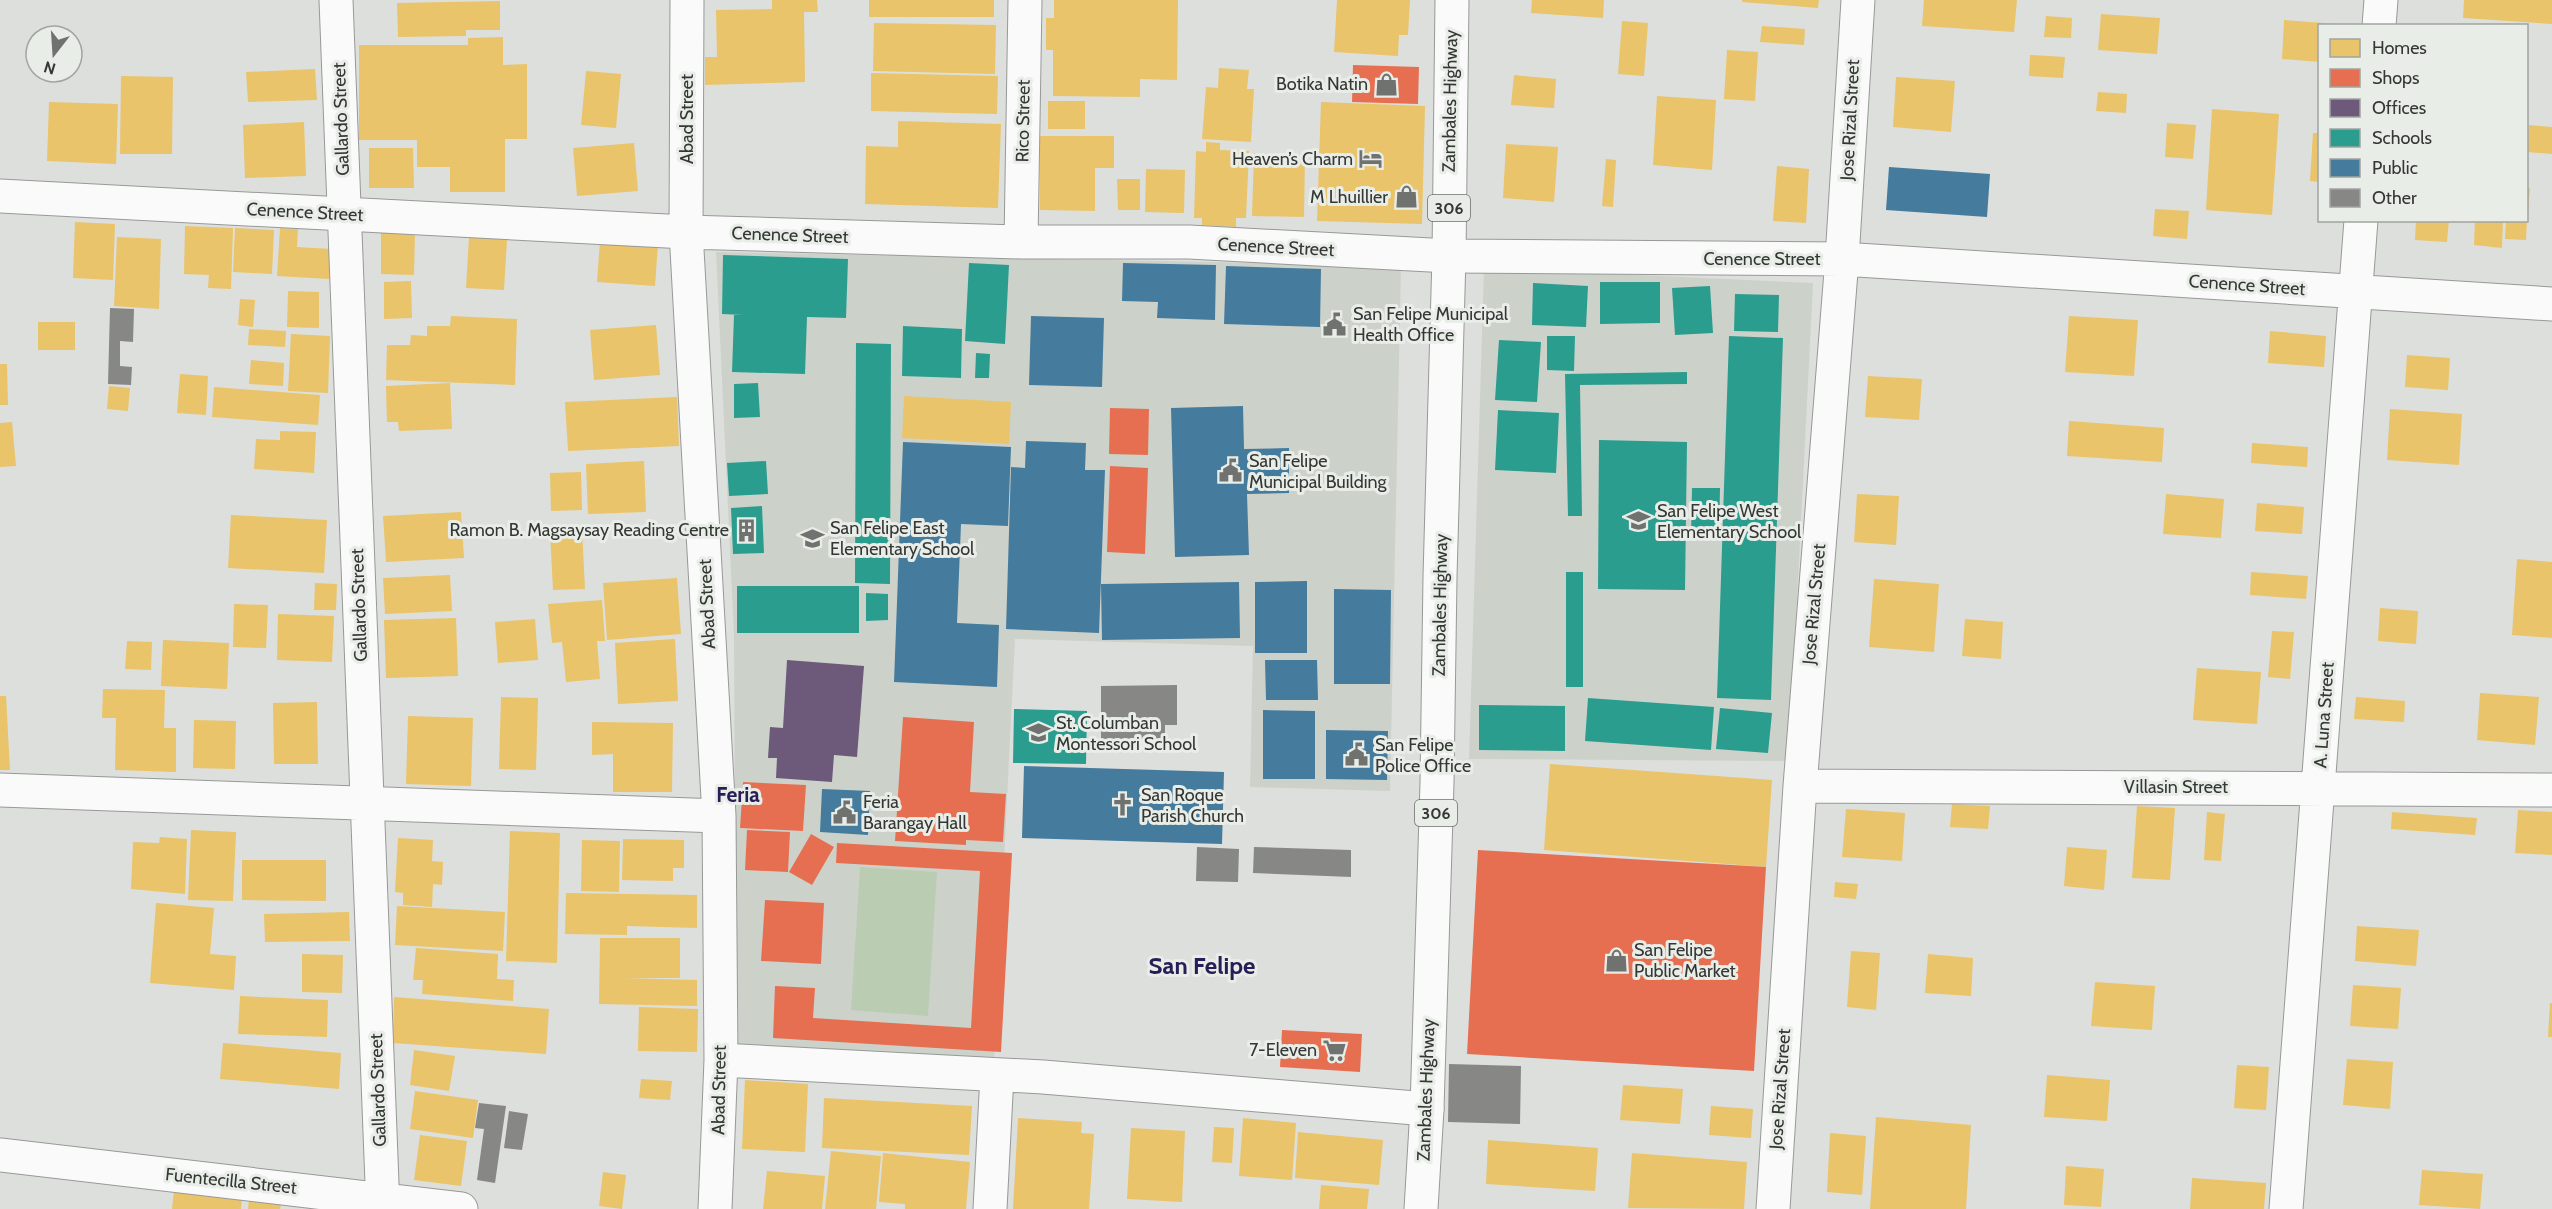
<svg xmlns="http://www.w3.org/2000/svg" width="2552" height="1209" viewBox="0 0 2552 1209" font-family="Cabin,sans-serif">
  <rect width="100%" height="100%" fill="#dddfdc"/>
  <path fill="#ccd2ca" d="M716 252 1401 266 1390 791 1250 787 1253 646 1015 639 994 1061 736 1051 734 635Z
    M1484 268 1813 283 1789 761 1469 759Z"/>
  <path fill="#bacdb3" d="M860 867 937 872 928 1016 851 1010Z"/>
  <path fill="#e9c46a" d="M772 0H817L818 12H804L805 82 705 85V57H717L716 10 772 9Z
    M869 0H994V17H869Z
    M1054 0H1178L1177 80 1140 79V97L1053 96V50H1046V18H1054Z
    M1337 0H1410L1408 35H1399L1398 56 1334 52Z
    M1532 0H1604L1603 18 1531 13Z
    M1742 0H1819L1818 8 1742 2Z
    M1924 0H2017L2014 32 1922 26Z
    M2464 0H2552V24L2463 18Z
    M500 1V30H466V36L398 37 397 3Z
    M2101 14 2160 18 2157 54 2098 50Z
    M2046 16 2072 18 2071 38 2044 37Z
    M2284 20 2337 24 2320 26V62L2282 59Z
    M1622 21 1648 23 1644 76 1618 74Z
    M874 23 996 25 995 74 873 71Z
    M1762 26 1805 29 1804 45 1760 42Z
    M503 37V65L527 64V139H505V192H450V167H417V140H359V45H468V38Z
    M1727 50 1758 52 1755 101 1724 99Z
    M2030 55 2065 57 2063 78 2029 76Z
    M1219 68 1249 70 1247 89H1254L1251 142 1202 139 1206 87 1218 88Z
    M315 69 317 100 248 102 246 72Z
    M586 71 621 74 616 128 581 125Z
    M871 73 998 76 997 114 871 111Z
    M1514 75 1556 79 1554 108 1511 105Z
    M121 76 173 77 172 154H120Z
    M1896 77 1955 81 1951 132 1893 127Z
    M2098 92 2127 94 2126 113 2096 111Z
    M1657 96 1716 100 1712 170 1653 165Z
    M1048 101H1085V129H1048Z
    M49 102 118 104 116 164 47 161Z
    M1321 102 1425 106 1422 224 1317 221Z
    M2212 109 2279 114 2272 215 2206 210Z
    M898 121 1001 124 998 208 865 204 866 146 898 147Z
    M304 122 306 176 245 178 243 125Z
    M2167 123 2196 125 2193 159 2165 157Z
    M2529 125 2552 127V154L2527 152Z
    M2313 133H2320V182L2310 181Z
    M1040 136H1114V168H1095V211L1040 210Z
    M1206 142 1220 143V150L1249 151 1246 218H1236V227L1202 225V218H1194L1196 151 1206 152Z
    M634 143 638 191 577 196 573 148Z
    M1506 144 1558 147 1554 202 1503 198Z
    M369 148H413L414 188H369Z
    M1254 153 1305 155 1304 217 1252 216Z
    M1606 159 1616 160 1613 207 1602 206Z
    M1777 166 1809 169 1806 223 1773 221Z
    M1146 169 1185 170 1184 213 1145 212Z
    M1117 179H1140V210H1118Z
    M2526 188H2530L2528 209H2526Z
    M2155 209 2189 211 2187 239 2153 236Z
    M2416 220H2449L2447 242 2415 240Z
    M2475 220H2503L2502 248 2474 245Z
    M2506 220H2527L2526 240 2505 239Z
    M75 222 115 224 113 280 73 278Z
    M185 226 233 228 231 289 208 288 209 275 184 274Z
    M235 228 274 230 272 274 233 272Z
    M280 228 298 229 297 247 331 249 329 279 277 276Z
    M381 231H415L414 275 381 274Z
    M117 237 161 239 159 309 114 306Z
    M469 237 507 240 504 290 466 288Z
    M600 241 658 244 655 286 597 282Z
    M411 281 412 318 384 319V282Z
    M288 291 319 292V328L287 327Z
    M240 299 255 300 253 327 238 325Z
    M451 316 517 319 515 385 386 380 387 345H410L411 335 427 336V326H450Z
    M2069 316 2138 320 2134 376 2065 372Z
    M38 322H75V350H38Z
    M656 325 660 375 594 380 590 330Z
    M249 329 286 331 285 347 248 345Z
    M2270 331 2326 336 2324 367 2268 363Z
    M291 334 330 336 328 393 288 391Z
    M2407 355 2450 358 2448 390 2405 387Z
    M251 360 284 363 283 386 249 384Z
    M0 364H7L8 405H0Z
    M180 374 208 376 206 415 177 413Z
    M1868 376 1922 379 1919 420 1865 417Z
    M450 383 452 429 399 431 398 422H387L386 386Z
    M109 386 130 388 128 411 107 409Z
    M214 387 320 395 318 425 212 417Z
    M904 396 1011 402 1009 444 902 438Z
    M677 397 679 446 568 451 565 402Z
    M2390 409 2462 414 2459 465 2387 460Z
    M2069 421 2164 428 2162 462 2067 456Z
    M12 422 16 466 0 467V423Z
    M280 431 316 432 314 473 254 469 256 439 280 440Z
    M2252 443 2308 447 2307 467 2251 463Z
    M644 461 646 512 588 514 586 464Z
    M581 472 582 510 551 511 550 473Z
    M1857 494 1899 496 1896 545 1854 542Z
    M2166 494 2224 499 2221 538 2163 534Z
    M2257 503 2304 507 2302 534 2255 531Z
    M461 512 464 558 386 562 383 516Z
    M231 515 327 520 324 573 228 568Z
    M582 529 585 589 553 590 550 531Z
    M2517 559 2552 562V638L2512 635Z
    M2251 572 2308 576 2306 599 2250 595Z
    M450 575 452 611 385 614 383 578Z
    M677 578 681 634 607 640 603 583Z
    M1874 579 1939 584 1934 652 1869 647Z
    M315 583 337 584 336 610H314Z
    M602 600 605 641H597L600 679 566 682 562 642 552 643 548 604Z
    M234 604 268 605 266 648 233 647Z
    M2380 608 2418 611 2416 644 2378 641Z
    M278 614 334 616 332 662 277 660Z
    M456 618 458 676 386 678 384 620Z
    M535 619 538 660 498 663 495 622Z
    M1965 619 2003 622 2001 659 1962 656Z
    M2272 631 2294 632 2290 679 2268 677Z
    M675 639 678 701 618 704 615 643Z
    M163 640 229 643 227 689 161 686Z
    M127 641 152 642 151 670 125 669Z
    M2197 668 2261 672 2257 724 2193 720Z
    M103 689 165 690 164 728H176V772L115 770 116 718H102Z
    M2480 693 2539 697 2535 745 2477 740Z
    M0 696H6L10 770H0Z
    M501 697 538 698 536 770 499 769Z
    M2356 697 2405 701 2404 722 2354 719Z
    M317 702 318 764H274L273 703Z
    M408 716 473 718 471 786 406 784Z
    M194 720 236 721 235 769 193 768Z
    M592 722 673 723 672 792H613V754L592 755Z
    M1550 764 1772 780 1766 867 1544 850Z
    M1952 804 1990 806 1988 829 1950 827Z
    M2137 806 2175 808 2170 880 2132 878Z
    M1846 809 1905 813 1902 861 1842 857Z
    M2518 810 2552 812V855L2515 853Z
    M2207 812 2225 814 2221 861 2204 860Z
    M2392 812 2477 818 2475 835 2391 829Z
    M191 830 236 832 233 901 188 900Z
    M510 831 560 833 557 963 506 961Z
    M160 837 187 839 185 894 131 889 133 842 159 843Z
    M398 838 433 840 432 861 443 862 442 885 433 884 432 907 403 905V893L395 892Z
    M623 839 684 840V868H673V881L622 880Z
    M582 840 620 841 619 892 581 891Z
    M2067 847 2107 850 2104 890 2064 886Z
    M242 860H326V901L242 900Z
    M1835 882 1858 884 1856 899 1834 897Z
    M566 893 697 895V928L627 926V935L565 934Z
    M156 903 214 908 210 954 236 956 234 990 150 983Z
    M397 906 505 912 503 951 395 945Z
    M349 912 350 941 265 942 264 914Z
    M2357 926 2419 930 2416 966 2355 961Z
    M600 938H680V978H624L697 980V1006L599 1004Z
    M416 948 498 954 497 979 514 980 513 1001 422 994 423 980H413Z
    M1851 951 1880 953 1876 1010 1847 1007Z
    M302 954 343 955 342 993 302 992Z
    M1928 954 1973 958 1971 996 1925 993Z
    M2095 982 2155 986 2152 1030 2091 1026Z
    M2353 985 2401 988 2398 1029 2350 1026Z
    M240 996 328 1000 327 1037 238 1034Z
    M394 997 549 1009 546 1054 393 1043Z
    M2550 1003H2552V1037H2548Z
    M639 1007 698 1009 697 1052 638 1051Z
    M223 1043 341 1053 339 1089 220 1079Z
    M414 1050 455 1056 449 1091 410 1085Z
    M2347 1059 2393 1062 2390 1109 2343 1105Z
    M2237 1065 2269 1067 2266 1110 2234 1108Z
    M2047 1075 2110 1080 2107 1121 2044 1117Z
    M641 1079 672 1081 670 1100 639 1098Z
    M745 1080 808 1084 805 1152 742 1149Z
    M1623 1085 1683 1089 1680 1124 1620 1120Z
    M415 1091 478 1100 473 1138 410 1129Z
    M824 1098 972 1106 969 1155 822 1148Z
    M1711 1106 1753 1109 1751 1138 1709 1135Z
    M1876 1117 1971 1125 1966 1209H1870Z
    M1018 1118 1082 1122 1081 1133 1094 1134 1089 1209H1013Z
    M1243 1118 1296 1123 1292 1180 1239 1176Z
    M1214 1127 1234 1128 1232 1163 1212 1162Z
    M1131 1128 1185 1131 1182 1202 1127 1199Z
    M1298 1132 1383 1140 1379 1185 1295 1178Z
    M1830 1133 1866 1136 1862 1195 1827 1192Z
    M420 1135 467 1141 461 1186 414 1180Z
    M1488 1140 1598 1148 1595 1191 1486 1184Z
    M831 1151 881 1156 876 1209H825Z
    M883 1153 970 1162 966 1209H905V1204L879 1202Z
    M1632 1153 1747 1162 1744 1209 1628 1208Z
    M2066 1166 2104 1169 2101 1207 2064 1205Z
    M2422 1170 2483 1174 2480 1209 2419 1205Z
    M767 1171 825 1176 822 1209H763Z
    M603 1172 626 1175 622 1209 599 1206Z
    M2192 1178 2266 1183 2264 1209H2190Z
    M1321 1185 1369 1189 1367 1209H1319Z
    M174 1190 242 1197 241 1209H172Z
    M249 1201 281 1205 280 1209H248Z"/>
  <path fill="#e76f51" d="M1353 65 1419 67 1418 104 1352 102Z
    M1110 408 1149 409 1148 455 1109 454Z
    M1110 466 1148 468 1145 554 1107 552Z
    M903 717 974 722 970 792 1006 794 1003 842 966 840V845L895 841Z
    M743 782 806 785 803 831 740 828Z
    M747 830 790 832 788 872 745 870Z
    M811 834 834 847 812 885 789 872Z
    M837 843 1012 853 1001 1052 773 1038 775 986 815 988 813 1018 971 1028 980 871 836 863Z
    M1478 850 1766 867 1754 1071 1467 1054Z
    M765 900 824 903 821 964 761 961Z
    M1282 1030 1362 1034 1360 1072 1280 1067Z"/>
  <path fill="#6d597a" d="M787 660 864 666 857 757 834 755 832 782 776 778 777 758H768L770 727 783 728Z"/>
  <path fill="#2a9d8f" d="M723 255 848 259 846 318 807 317 805 374 732 372 734 315H743L722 314Z
    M969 263 1009 265 1005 344 965 341Z
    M1600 282H1660V323L1600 324Z
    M1533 283 1588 286 1586 327 1532 325Z
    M1710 286 1713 333 1675 335 1672 288Z
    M1735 294 1779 295 1778 332 1734 331Z
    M903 326 962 329 961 378 902 376Z
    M1547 336H1575L1574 371 1547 370Z
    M1729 336 1783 338 1771 700 1717 698Z
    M1499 340 1541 342 1537 402 1495 400Z
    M856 343 891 344 890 584 855 583Z
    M976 353 990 354 989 378H975Z
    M1687 372V384L1580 385 1582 516H1568L1565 374Z
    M758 383 760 417 734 418V384Z
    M1498 410 1559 413 1556 473 1495 470Z
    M1599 440 1687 442 1685 590 1598 589Z
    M766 461 768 494 729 496 727 463Z
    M1692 488H1720L1719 538 1691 537Z
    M762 506 764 553 733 554 731 508Z
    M1566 572H1583V687H1566Z
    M737 586H859V633H737Z
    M866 593 888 594V620L866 621Z
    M1588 698 1714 707 1711 750 1585 741Z
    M1479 705 1565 706V751L1479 750Z
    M1720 708 1772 713 1768 753 1716 749Z
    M1014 709 1087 711 1086 764 1013 763Z"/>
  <path fill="#457b9d" d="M1889 167 1990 174 1987 217 1886 210Z
    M1123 263 1216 265 1215 320 1157 318 1158 302 1122 301Z
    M1226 266 1321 269 1320 327 1224 324Z
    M1031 316 1104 318 1102 387 1029 385Z
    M1243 406 1244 449 1289 448V493L1247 494 1249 555 1175 557 1171 408Z
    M1026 441 1086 443 1085 470H1105L1099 633 1006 629 1011 467 1025 468Z
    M903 442 1011 447 1008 526 961 524 957 623 999 625 997 687 894 682Z
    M1307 581V653H1255V582Z
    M1239 582 1240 638 1102 640 1101 584Z
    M1334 589 1391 590 1390 684H1334Z
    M1265 660H1317L1318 700H1266Z
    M1263 710 1315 711V779H1263Z
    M1326 730 1388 731 1387 780 1326 779Z
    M1024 766 1224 772 1222 844 1022 838Z
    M822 789 870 791 868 835 820 832Z"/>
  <path fill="#878886" d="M110 308 134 309 133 342 120 341V366L132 367 131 385 108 384Z
    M1177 685V725H1165V739H1101V686Z
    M1197 847 1239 849 1238 882 1196 881Z
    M1254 847 1351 850V877L1253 873Z
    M1449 1064 1521 1066 1520 1124 1448 1122Z
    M479 1103 506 1106 495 1183 477 1180 484 1129 475 1128Z
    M509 1111 528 1114 522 1150 504 1148Z"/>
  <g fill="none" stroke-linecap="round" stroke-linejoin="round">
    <defs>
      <path id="minor" d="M336 0 383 1209
        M687 0 686 232 719 816 721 1060 715 1209
        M2379 26 2381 0
        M0 196 686 232 1021 242H1189L1449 256 1842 259 2552 304
        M1021 242 1025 0
        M1800 786 2552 790
        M0 790 719 816
        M721 1060 1043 1077 1427 1109
        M0 1155 461 1209
        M990 1209 997 1075
        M1773 1209 1800 786 1842 259 1858 0
        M2286 1209 2361 220"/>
      <path id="major" d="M1421 1209 1427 1109 1437 783 1440 577 1449 256 1452 0"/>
    </defs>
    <use href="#minor" stroke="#979997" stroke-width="35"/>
    <use href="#major" stroke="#979997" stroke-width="35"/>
    <use href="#minor" stroke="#fafafa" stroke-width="33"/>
    <use href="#major" stroke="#fafafa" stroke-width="33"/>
  </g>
  <defs>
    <symbol id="shop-bare" viewBox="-9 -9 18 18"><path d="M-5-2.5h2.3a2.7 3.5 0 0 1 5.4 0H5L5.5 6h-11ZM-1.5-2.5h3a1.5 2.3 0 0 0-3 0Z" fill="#70726f" stroke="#e9ede8" stroke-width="2.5" paint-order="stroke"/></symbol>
    <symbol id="hotel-bare" viewBox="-9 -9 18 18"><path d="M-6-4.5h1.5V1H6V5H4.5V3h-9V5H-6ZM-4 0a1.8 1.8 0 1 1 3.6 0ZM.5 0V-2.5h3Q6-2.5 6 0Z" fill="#70726f" stroke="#e9ede8" stroke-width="2.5" paint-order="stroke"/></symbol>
    <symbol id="civic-bare" viewBox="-9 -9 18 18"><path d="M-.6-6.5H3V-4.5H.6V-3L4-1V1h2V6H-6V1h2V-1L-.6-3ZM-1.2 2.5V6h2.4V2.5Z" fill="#70726f" stroke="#e9ede8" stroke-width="2.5" paint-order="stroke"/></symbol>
    <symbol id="school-bare" viewBox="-9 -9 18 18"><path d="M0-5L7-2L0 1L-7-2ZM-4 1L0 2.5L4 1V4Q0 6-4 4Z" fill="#70726f" stroke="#e9ede8" stroke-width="2.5" paint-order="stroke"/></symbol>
    <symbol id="building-bare" viewBox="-9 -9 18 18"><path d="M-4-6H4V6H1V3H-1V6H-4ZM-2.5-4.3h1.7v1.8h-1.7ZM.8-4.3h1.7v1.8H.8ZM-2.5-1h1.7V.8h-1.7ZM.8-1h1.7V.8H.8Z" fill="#70726f" stroke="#e9ede8" stroke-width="2.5" paint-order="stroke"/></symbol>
    <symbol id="church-bare" viewBox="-9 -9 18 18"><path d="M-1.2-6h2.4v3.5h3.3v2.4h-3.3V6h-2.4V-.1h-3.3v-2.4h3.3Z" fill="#70726f" stroke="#e9ede8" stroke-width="2.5" paint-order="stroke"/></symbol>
    <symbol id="supermarket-bare" viewBox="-9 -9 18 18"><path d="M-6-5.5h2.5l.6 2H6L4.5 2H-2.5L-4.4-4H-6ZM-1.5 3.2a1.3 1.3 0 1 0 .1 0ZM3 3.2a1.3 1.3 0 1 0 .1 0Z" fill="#70726f" stroke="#e9ede8" stroke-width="2.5" paint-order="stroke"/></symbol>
  </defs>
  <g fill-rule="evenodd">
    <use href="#shop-bare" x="1370" y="68" width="33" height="33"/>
    <use href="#hotel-bare" x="1354" y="142" width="33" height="33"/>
    <use href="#shop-bare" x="1390" y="180" width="33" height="33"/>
    <use href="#civic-bare" x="1318" y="308" width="33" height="33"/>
    <use href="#civic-bare" x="1214" y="454" width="33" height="33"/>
    <use href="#school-bare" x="1622" y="504" width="33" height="33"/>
    <use href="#building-bare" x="730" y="514" width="33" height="33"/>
    <use href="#school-bare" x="796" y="522" width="33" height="33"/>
    <use href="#school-bare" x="1022" y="716" width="33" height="33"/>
    <use href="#civic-bare" x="1340" y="738" width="33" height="33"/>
    <use href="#church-bare" x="1106" y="788" width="33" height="33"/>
    <use href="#civic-bare" x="828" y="796" width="33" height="33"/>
    <use href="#shop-bare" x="1600" y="944" width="33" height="33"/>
    <use href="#supermarket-bare" x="1318" y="1034" width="33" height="33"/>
  </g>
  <g text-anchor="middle" stroke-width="6" stroke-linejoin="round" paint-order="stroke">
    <g fill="#e9ede8" stroke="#6b6e6b" stroke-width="1.5">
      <rect x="1428" y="195" width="42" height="26" rx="4.5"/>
      <rect x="1415" y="800" width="42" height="26" rx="4.5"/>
    </g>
    <g font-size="16" font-weight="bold" fill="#353735">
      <text x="1449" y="214">306</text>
      <text x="1436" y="819">306</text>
    </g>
    <g font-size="18" fill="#353735" stroke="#e9ede8" text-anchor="start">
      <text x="1368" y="90" text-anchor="end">Botika Natin</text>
      <text x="1353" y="165" text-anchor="end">Heaven’s Charm</text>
      <text x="1388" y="203" text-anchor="end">M Lhuillier</text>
      <text x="1353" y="320">San Felipe Municipal<tspan x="1353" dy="21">Health Office</tspan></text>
      <text x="1249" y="467">San Felipe<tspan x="1249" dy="21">Municipal Building</tspan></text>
      <text x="1657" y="517">San Felipe West<tspan x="1657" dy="21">Elementary School</tspan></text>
      <text x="830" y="534">San Felipe East<tspan x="830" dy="21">Elementary School</tspan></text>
      <text x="729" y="536" text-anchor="end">Ramon B. Magsaysay Reading Centre</text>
      <text x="1056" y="729">St. Columban<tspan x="1056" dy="21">Montessori School</tspan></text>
      <text x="1375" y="751">San Felipe<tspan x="1375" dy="21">Police Office</tspan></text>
      <text x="1141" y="801">San Roque<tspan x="1141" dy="21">Parish Church</tspan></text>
      <text x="863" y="808">Feria<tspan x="863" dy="21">Barangay Hall</tspan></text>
      <text x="1634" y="956">San Felipe<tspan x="1634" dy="21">Public Market</tspan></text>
      <text x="1317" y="1056" text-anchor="end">7-Eleven</text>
    </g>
    <g font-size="18" fill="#353735" stroke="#e9ede8">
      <text transform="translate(1450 101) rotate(-89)" y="6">Zambales Highway</text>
      <text transform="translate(341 119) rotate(-92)" y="6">Gallardo Street</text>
      <text transform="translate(687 119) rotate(-90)" y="6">Abad Street</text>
      <text transform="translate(1850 120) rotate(-87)" y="6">Jose Rizal Street</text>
      <text transform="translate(1023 121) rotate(-89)" y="6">Rico Street</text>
      <text transform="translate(305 212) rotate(3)" y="6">Cenence Street</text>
      <text transform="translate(790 235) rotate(2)" y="6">Cenence Street</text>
      <text transform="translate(1276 247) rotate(3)" y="6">Cenence Street</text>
      <text x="1762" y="265">Cenence Street</text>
      <text transform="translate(2247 285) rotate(4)" y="6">Cenence Street</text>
      <text transform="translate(707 604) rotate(-93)" y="6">Abad Street</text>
      <text transform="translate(1814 604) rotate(-85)" y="6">Jose Rizal Street</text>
      <text transform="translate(359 605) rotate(-92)" y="6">Gallardo Street</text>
      <text transform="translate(1440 605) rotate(-89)" y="6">Zambales Highway</text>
      <text transform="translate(2324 715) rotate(-86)" y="6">A. Luna Street</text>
      <text x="2176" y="793">Villasin Street</text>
      <text transform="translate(1780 1089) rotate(-86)" y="6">Jose Rizal Street</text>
      <text transform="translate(378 1090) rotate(-92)" y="6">Gallardo Street</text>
      <text transform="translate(719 1090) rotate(-89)" y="6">Abad Street</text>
      <text transform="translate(1426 1090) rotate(-88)" y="6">Zambales Highway</text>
      <text transform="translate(231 1181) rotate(6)" y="6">Fuentecilla Street</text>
    </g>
    <g font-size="21" font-weight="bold" fill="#281d57" stroke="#e9ede8">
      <text x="738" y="802">Feria</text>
    </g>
    <g font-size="24" font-weight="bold" fill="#281d57" stroke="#e9ede8">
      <text x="1202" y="974">San Felipe</text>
    </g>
  </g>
  <rect x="2318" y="24" width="210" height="198" fill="#e9ede8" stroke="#a1a4a0" stroke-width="1.5"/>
  <rect x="2330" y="39" width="30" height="18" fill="#e9c46a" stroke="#a1a4a0" stroke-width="1.5"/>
  <text x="2372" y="54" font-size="18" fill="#353735">Homes</text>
  <rect x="2330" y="69" width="30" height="18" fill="#e76f51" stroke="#a1a4a0" stroke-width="1.5"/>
  <text x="2372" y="84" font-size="18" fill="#353735">Shops</text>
  <rect x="2330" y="99" width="30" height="18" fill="#6d597a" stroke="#a1a4a0" stroke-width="1.5"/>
  <text x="2372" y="114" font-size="18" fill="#353735">Offices</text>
  <rect x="2330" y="129" width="30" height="18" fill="#2a9d8f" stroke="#a1a4a0" stroke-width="1.5"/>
  <text x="2372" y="144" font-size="18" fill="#353735">Schools</text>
  <rect x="2330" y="159" width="30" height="18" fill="#457b9d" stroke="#a1a4a0" stroke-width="1.5"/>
  <text x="2372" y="174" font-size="18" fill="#353735">Public</text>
  <rect x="2330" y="189" width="30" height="18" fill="#878886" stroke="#a1a4a0" stroke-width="1.5"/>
  <text x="2372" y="204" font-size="18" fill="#353735">Other</text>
  <g transform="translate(54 54) rotate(197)"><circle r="28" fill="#e9ede8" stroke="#a1a4a0" stroke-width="1.5"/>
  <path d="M0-4.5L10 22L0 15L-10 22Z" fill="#70726f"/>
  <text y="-9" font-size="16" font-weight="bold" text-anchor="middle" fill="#353735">N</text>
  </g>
</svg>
